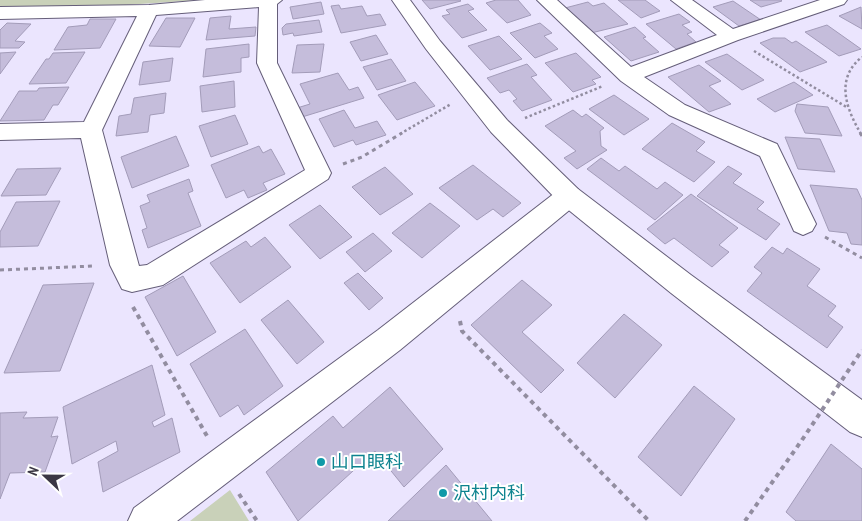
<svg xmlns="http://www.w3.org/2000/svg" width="862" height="521" viewBox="0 0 862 521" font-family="'PT Sans Narrow','Noto Sans JP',sans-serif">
  <rect width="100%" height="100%" fill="#ebe5fe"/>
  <path fill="#c9d1b9" d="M0 0H201L110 6 0 8Z
    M230 490 249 521H190Z"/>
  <path fill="#c5bddb" stroke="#a39cb9" d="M422 0H460L461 1 430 9Z
    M496 0H518L531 15 507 23 486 3Z
    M618 0H645L660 11 641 18Z
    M750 0H781L782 1 761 7Z
    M733 1 761 20 739 26 713 7Z
    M321 2 324 14 293 19 290 7Z
    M588 2 593 6 604 3 628 24 591 33 565 8Z
    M468 4 474 9 468 11 487 30 462 38 442 16 450 14 446 10Z
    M339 5 341 9 362 6 367 16 380 14 386 25 341 33 331 6Z
    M861 7 862 29 839 16Z
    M679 14 690 22 682 25 692 32 687 34 696 42 676 49 646 24Z
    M231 16 229 29 256 27 255 36 206 40 210 18Z
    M166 18H195L180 47 149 46Z
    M90 19H116L100 48 54 50 68 27 87 25Z
    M319 20 322 32 294 36 293 33 283 35 282 28 286 24Z
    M7 23 31 24 15 41 25 42 19 48H0V30Z
    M540 23 552 33 544 36 558 49 535 58 510 33Z
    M827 25 861 49 839 56 805 32Z
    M635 27 646 37 643 38 659 52 631 61 604 37Z
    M376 35 388 54 361 61 350 42Z
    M499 36 522 59 490 70 468 46Z
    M773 38H785L792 43 796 41 827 62 800 72 760 43Z
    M249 44V57L241 58V72L203 77 206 49Z
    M324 44 320 72 292 73 297 45Z
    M16 52 0 74V53Z
    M85 52 66 83 29 84 46 59H49L53 53Z
    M576 53 601 77 592 80 596 84 573 92 545 63Z
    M727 54 764 80 742 90 705 62Z
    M173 58 170 81 139 85 143 62Z
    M391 59 406 81 377 90 363 67Z
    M527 64 537 75 531 77 552 100 522 111 513 101 517 99 509 90 500 93 487 78Z
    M699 65 721 81 709 86 731 104 709 112 668 77Z
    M338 73 349 90 358 87 364 98 302 117 297 108 310 104 300 84Z
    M234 81 235 107 202 112 200 86Z
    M415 82 435 106 397 120 378 95Z
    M794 82 813 95 775 112 757 99Z
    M69 87 58 105H53L44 120 0 121 19 91H37L39 88Z
    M166 93 164 113 150 115 148 132 116 136 119 116 131 114 134 98Z
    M614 95 649 119 624 135 589 109Z
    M797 104 828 107 842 136 805 133 795 111Z
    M344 110 355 128 377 121 386 135 356 145 353 140 334 147 319 119Z
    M573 110 582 117 586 114 604 128 600 131 601 146 607 150 577 169 564 158 576 151 545 126Z
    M235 115 248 144 211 157 199 126Z
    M672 123 705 142 696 151 715 162 694 182 642 149Z
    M176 136 189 166 132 188 121 157Z
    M785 137 820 139 835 172 798 169Z
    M259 146 263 153 271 149 285 174 263 183 267 190 248 198 244 190 226 198 211 165Z
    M601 158 619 171 625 166 657 189 665 182 683 195 655 220 587 169Z
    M473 165 521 203 503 217 493 209 477 220 439 188Z
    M728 166 742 174 733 183 764 202 757 209 780 224 766 240 697 196Z
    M385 167 413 194 380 215 352 187Z
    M61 168 46 195 1 196 17 169Z
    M189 179 193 191 188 193 201 226 148 248 142 230 147 228 140 206 150 202 147 195Z
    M810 185 857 189 862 200V245L851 244 847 233 829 231Z
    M691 194 738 228 719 245 729 252 712 267 674 238 665 244 647 229Z
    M60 201 38 246 0 247V232L16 202Z
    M430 203 460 226 422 258 392 233Z
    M320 205 352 237 320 259 289 225Z
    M373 233 392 251 365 272 346 252Z
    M265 237 291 267 240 303 210 263 246 241 251 247Z
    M772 247 783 254 787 248 820 269 807 286 836 306 828 316 843 327 827 348 747 291 762 273 754 267Z
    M358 273 383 298 369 310 344 283Z
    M183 276 216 332 177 356 145 297Z
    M522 280 552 305 522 332 564 370 541 393 471 325Z
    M94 283 60 371 4 373 43 285Z
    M288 300 324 342 297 364 261 320Z
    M624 314 662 345 615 398 577 363Z
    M245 329 283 386 244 415 238 405 220 417 190 364Z
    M152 365 165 415 152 422 154 427 172 418 180 452 103 492 98 462 118 451 116 441 72 464 63 407Z
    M694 386 735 419 681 496 638 457Z
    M390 387 443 449 404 487 375 451 298 521 266 472 333 416 343 428Z
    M27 412 23 418 58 417 51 437 58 436 45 472 10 473 0 499V413Z
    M831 444 862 469V521H796L786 512Z
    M446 465 492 521H388Z"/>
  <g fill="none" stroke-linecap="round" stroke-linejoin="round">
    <defs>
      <path id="minor" d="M205 0H282L277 4V63L331 173 328 179 163 285 132 292 122 289 110 265 81 138 0 140V124L84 122 137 16 0 19V7L149 5ZM259 7 257 63 305 170 147 265 139 266 102 130 156 15Z
        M537 0H557L631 67 717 35 671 0H692L733 29 820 0H847L844 4 738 40 644 77 685 105 777 144 816 224 812 231 803 235 794 231 760 156 669 115 621 81Z
        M569 186 578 189 582 196 578 203 400 350 177 521H128L134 508 378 330 560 189Z"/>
      <path id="tertiary" d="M392 0H410L440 41 507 120 578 189 691 275 862 400V437L850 432 671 293 560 203 491 132 426 49Z"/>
    </defs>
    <use href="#minor" stroke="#655e79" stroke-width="2"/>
    <use href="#tertiary" stroke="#655e79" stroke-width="2"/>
    <path stroke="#928da0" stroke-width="2.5" stroke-dasharray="2.5 2.5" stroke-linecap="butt" d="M754 51 848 108
      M525 118 603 86
      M400 134 451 104
      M861 134C847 110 834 79 862 57"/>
    <path stroke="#928da0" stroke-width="3" stroke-dasharray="4 4" stroke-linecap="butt" d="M860 133 862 136
      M343 164 362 157 402 133
      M825 237 862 258
      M0 270 94 266"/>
    <path stroke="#928da0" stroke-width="4" stroke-dasharray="4.5 4.5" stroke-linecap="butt" d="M133 307 207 436
      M460 321 462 331 649 521
      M239 494 257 521
      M745 521 802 440"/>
    <use href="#minor" fill="#fff" fill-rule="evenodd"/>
    <use href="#tertiary" fill="#fff" fill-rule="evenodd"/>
    <path stroke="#928da0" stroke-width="4" stroke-dasharray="4.5 4.5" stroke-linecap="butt" d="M802 440 862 350"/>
  </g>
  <g fill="#0f9aa8" stroke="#fff" stroke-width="2">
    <circle cx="321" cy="462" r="5"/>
    <circle cx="443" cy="493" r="5"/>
  </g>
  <g text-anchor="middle" stroke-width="4" stroke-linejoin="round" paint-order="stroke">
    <g font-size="18" fill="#0d838f" stroke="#fff" text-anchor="start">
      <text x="331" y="468">山口眼科</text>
      <text x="453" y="499">沢村内科</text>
    </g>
  </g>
  <g transform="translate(45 476) rotate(292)" stroke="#ffffff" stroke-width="4" paint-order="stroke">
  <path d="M0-4L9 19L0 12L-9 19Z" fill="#3b3744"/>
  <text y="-8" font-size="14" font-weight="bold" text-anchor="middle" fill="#3b3744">N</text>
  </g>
</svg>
